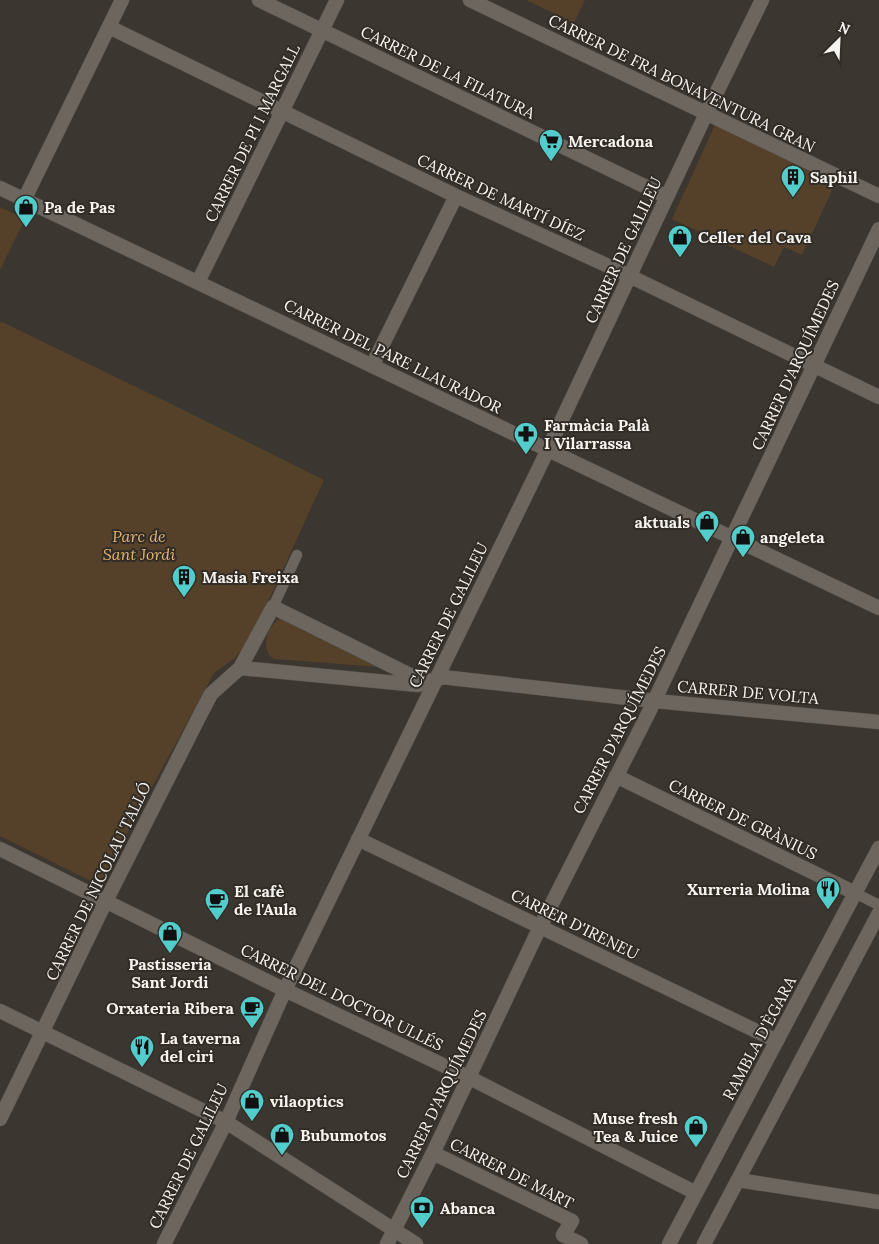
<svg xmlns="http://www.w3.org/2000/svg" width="879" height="1244" viewBox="0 0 879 1244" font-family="Lora,serif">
  <rect width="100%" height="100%" fill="#3c3630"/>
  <path fill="#554129" d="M526 0H585L574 23Z
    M715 125 836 182 802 255 784 247 774 267 672 219Z
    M0 207 25 219 0 270Z
    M2 322 163 400 324 480 271 595 244 647 235 658 214 673 99 885 0 836V323Z
    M281 618 299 626 300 629 363 658 380 667 274 659C258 649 269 623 281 618Z"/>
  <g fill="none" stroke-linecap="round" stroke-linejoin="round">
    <defs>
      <path id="pedestrian" d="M273 607 297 555
        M855 893 879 905"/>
      <path id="minor" d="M259 0 667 197
        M470 0 879 196
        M109 27 456 196 617 270 879 397
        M0 188 879 608
        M24 200 122 0
        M198 282 337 0
        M372 366 456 196
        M435 681 420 680 273 607 240 668 418 685 435 681 442 677 655 701 879 722
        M616 776 855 893
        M358 839 777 1041
        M0 849 285 990 468 1077 696 1193
        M0 1011 226 1122 416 1244
        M0 1119 106 901 200 715 211 694 240 668
        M433 1153 572 1221 563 1235 581 1244
        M738 1180 879 1202
        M164 1244 226 1122 285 990 541 464 706 114 762 0
        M387 1244 433 1153 540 927 648 714 879 229
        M669 1244 879 848
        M704 1244 879 913"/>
    </defs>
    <use href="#pedestrian" stroke="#5a5550" stroke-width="11"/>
    <use href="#minor" stroke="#5a5550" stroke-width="15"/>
    <use href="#pedestrian" stroke="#6c665f" stroke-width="10"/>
    <use href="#minor" stroke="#6c665f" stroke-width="14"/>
  </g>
  <defs>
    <symbol id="supermarket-pin" viewBox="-11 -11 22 30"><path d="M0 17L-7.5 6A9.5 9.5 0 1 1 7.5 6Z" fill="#53cdcb" stroke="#312c26"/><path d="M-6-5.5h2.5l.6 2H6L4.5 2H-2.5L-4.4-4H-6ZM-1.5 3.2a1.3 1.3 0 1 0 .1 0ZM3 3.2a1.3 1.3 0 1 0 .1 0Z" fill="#111"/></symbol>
    <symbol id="building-pin" viewBox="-11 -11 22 30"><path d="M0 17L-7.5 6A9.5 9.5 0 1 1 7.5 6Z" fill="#53cdcb" stroke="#312c26"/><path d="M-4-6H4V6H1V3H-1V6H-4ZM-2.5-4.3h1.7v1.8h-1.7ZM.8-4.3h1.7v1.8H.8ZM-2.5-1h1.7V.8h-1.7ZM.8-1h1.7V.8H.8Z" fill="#111"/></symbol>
    <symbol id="shop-pin" viewBox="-11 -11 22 30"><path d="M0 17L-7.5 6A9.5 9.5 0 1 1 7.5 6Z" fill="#53cdcb" stroke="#312c26"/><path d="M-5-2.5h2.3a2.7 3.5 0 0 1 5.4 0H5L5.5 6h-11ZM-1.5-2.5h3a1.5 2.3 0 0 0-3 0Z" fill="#111"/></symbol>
    <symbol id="pharmacy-pin" viewBox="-11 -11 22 30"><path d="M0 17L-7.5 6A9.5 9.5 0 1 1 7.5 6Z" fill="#53cdcb" stroke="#312c26"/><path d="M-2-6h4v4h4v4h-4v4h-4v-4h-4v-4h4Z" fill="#111"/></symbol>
    <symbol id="restaurant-pin" viewBox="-11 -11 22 30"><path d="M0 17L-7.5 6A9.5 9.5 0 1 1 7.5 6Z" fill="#53cdcb" stroke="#312c26"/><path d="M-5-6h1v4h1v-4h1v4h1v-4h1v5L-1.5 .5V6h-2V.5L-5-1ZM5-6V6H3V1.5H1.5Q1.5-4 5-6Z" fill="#111"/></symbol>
    <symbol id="cafe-pin" viewBox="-11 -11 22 30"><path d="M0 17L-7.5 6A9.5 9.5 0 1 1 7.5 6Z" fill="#53cdcb" stroke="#312c26"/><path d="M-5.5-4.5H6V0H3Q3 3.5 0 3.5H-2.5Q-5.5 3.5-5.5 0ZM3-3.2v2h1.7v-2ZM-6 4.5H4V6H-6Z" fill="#111"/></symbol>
    <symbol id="bank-pin" viewBox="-11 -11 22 30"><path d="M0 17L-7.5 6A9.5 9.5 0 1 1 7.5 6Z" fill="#53cdcb" stroke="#312c26"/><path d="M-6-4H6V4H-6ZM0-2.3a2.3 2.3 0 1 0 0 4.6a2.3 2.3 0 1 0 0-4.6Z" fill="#111"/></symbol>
  </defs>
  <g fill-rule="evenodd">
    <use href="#supermarket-pin" x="537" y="127" width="28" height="38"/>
    <use href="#building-pin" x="779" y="163" width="28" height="38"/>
    <use href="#shop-pin" x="12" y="193" width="28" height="38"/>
    <use href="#shop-pin" x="666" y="223" width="28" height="38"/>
    <use href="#pharmacy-pin" x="512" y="420" width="28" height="38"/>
    <use href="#shop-pin" x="693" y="508" width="28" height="38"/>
    <use href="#shop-pin" x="729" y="523" width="28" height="38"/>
    <use href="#building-pin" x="170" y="563" width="28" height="38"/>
    <use href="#restaurant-pin" x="814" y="875" width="28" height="38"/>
    <use href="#cafe-pin" x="203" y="886" width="28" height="38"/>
    <use href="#shop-pin" x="156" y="919" width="28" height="38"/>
    <use href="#cafe-pin" x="238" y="994" width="28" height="38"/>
    <use href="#restaurant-pin" x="128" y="1033" width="28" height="38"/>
    <use href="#shop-pin" x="238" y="1087" width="28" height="38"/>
    <use href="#shop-pin" x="682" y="1113" width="28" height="38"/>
    <use href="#shop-pin" x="268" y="1121" width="28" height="38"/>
    <use href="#bank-pin" x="408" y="1194" width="28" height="38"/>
  </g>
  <g text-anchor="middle" stroke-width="4" stroke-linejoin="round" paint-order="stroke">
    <g font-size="16" fill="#f7f3ef" stroke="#312c26">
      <text transform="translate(448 72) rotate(26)" y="6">CARRER DE LA FILATURA</text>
      <text transform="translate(682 83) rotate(26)" y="6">CARRER DE FRA BONAVENTURA GRAN</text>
      <text transform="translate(252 133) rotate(-64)" y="6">CARRER DE PI I MARGALL</text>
      <text transform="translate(501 197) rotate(25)" y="6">CARRER DE MARTÍ DÍEZ</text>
      <text transform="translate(623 250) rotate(-65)" y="6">CARRER DE GALILEU</text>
      <text transform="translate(393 356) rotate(26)" y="6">CARRER DEL PARE LLAURADOR</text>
      <text transform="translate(795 365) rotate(-65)" y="6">CARRER D'ARQUÍMEDES</text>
      <text transform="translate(448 615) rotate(-64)" y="6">CARRER DE GALILEU</text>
      <text transform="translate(748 692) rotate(5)" y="6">CARRER DE VOLTA</text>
      <text transform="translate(619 730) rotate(-63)" y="6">CARRER D'ARQUÍMEDES</text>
      <text transform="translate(743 819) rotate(26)" y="6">CARRER DE GRÀNIUS</text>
      <text transform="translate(98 881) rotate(-64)" y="6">CARRER DE NICOLAU TALLÓ</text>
      <text transform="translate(575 924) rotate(26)" y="6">CARRER D'IRENEU</text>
      <text transform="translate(342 997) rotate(26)" y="6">CARRER DEL DOCTOR ULLÉS</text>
      <text transform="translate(759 1038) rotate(-62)" y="6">RAMBLA D'ÈGARA</text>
      <text transform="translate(441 1094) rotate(-64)" y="6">CARRER D'ARQUÍMEDES</text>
      <text transform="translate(188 1156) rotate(-64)" y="6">CARRER DE GALILEU</text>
      <text transform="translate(512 1173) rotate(27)" y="6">CARRER DE MART</text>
    </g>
    <g font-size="16" font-weight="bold" fill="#f7f3ef" stroke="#312c26" text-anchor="start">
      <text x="568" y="147">Mercadona</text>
      <text x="810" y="183">Saphil</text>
      <text x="44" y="213">Pa de Pas</text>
      <text x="698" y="243">Celler del Cava</text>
      <text x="544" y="431">Farmàcia Palà<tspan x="544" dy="18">I Vilarrassa</tspan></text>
      <text x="690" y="528" text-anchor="end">aktuals</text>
      <text x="760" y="543">angeleta</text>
      <text x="202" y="583">Masia Freixa</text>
      <text x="810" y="895" text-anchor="end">Xurreria Molina</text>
      <text x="234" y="897">El cafè<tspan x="234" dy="18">de l'Aula</tspan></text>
      <text x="170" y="970" text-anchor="middle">Pastisseria<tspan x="170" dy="18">Sant Jordi</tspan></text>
      <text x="234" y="1014" text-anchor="end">Orxateria Ribera</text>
      <text x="160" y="1044">La taverna<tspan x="160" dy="18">del ciri</tspan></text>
      <text x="270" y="1107">vilaoptics</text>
      <text x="678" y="1124" text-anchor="end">Muse fresh<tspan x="678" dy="18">Tea &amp; Juice</tspan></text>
      <text x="300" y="1141">Bubumotos</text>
      <text x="440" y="1214">Abanca</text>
    </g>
    <g font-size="16" font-style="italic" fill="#e7b371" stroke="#312c26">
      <text x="139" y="542">Parc de<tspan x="139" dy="18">Sant Jordi</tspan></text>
    </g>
  </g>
  <g transform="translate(839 40) rotate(24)" stroke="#312c26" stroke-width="4" paint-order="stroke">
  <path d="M0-4L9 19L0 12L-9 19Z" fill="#f7f3ef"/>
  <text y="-8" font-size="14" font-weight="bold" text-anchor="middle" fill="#f7f3ef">N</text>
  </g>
</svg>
